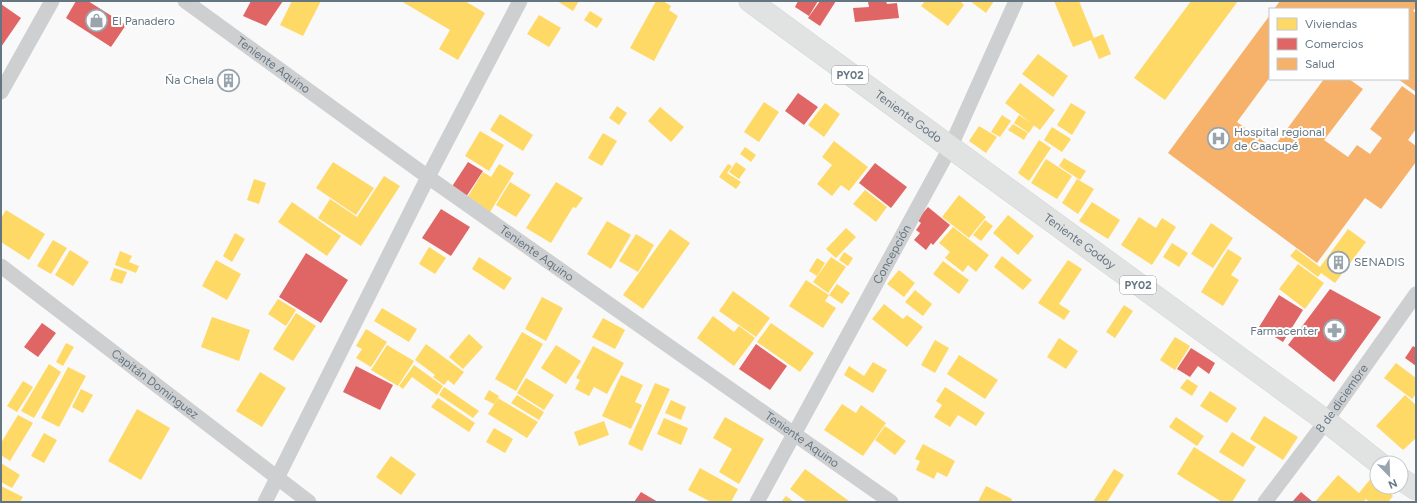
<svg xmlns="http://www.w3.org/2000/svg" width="1417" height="503" viewBox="0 0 1417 503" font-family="Figtree,sans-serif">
  <rect width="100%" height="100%" fill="#f9f9f9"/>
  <path fill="#ffd966" d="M292 1H321L303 36 280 25Z
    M401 1H465L485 13 458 60 439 49 450 30Z
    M557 1H579L573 11Z
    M656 1H663L671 6 669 10 678 16 654 61 630 48Z
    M925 1H960L964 5 948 26 921 6Z
    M970 1H994L986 13Z
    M1054 1H1079L1094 38 1103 34 1111 54 1099 59 1091 40 1073 47Z
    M1191 1H1238L1165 100 1134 78Z
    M590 11 603 19 597 28 584 20Z
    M539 15 561 28 549 47 527 34Z
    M1038 54 1068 76 1053 97 1022 74Z
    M1020 83 1055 110 1040 130 1005 103Z
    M764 102 779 112 759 142 744 132Z
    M825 103 840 114 824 137 808 125Z
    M1071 103 1086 112 1072 135 1057 125Z
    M617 106 627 113 619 125 609 118Z
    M660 107 684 127 671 142 648 121Z
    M500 114 533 135 523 151 490 130Z
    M1002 115 1011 121 1000 137 991 132Z
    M1019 115 1034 125 1029 133 1014 123Z
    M1013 124 1028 133 1024 140 1008 130Z
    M979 126 997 137 986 153 969 141Z
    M1052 127 1071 139 1062 152 1044 140Z
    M480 131 504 145 489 171 465 156Z
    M603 133 617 141 602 166 588 158Z
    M1039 140 1051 148 1029 181 1018 173Z
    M834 141 868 167 849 191 841 185 832 196 817 184 832 165 822 157Z
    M745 147 756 155 751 162 740 154Z
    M1064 158 1086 171 1080 180 1059 166Z
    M1046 159 1072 176 1057 199 1031 183Z
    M333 162 374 188 356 215 316 188Z
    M736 162 746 169 739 179 729 172Z
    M499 164 514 173 490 212 467 198 483 172 491 177Z
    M728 164 732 166 727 173 741 182 736 189 719 177Z
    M384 176 400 186 361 246 318 218 330 199 357 217Z
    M254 179 266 183 259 204 247 200Z
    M1077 179 1094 189 1078 214 1062 203Z
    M510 182 531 195 516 217 496 205Z
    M556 182 583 198 576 208 573 207 551 243 526 228Z
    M865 190 887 207 876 222 853 204Z
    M959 195 986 217 969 238 942 217Z
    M292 202 341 236 327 256 278 222Z
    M1092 202 1120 220 1108 239 1079 221Z
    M6 210 45 234 29 260 1 242V218Z
    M1008 215 1034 236 1018 255 993 233Z
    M1139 217 1156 228 1162 218 1176 227 1152 265 1121 245Z
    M985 220 993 226 981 241 973 235Z
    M607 221 631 235 611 269 587 254Z
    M1211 223 1233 238 1213 268 1191 254Z
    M953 227 989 255 976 272 968 265 963 272 945 258 950 252 939 243Z
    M846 228 856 237 836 258 826 249Z
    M670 229 690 243 643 309 623 295Z
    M1348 229 1366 242 1335 283 1321 273 1318 277 1290 256 1296 249 1320 267Z
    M235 233 245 239 232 262 223 256Z
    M636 234 654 245 638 272 619 261Z
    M53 240 67 248 51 274 37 266Z
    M1172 243 1188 253 1179 267 1163 257Z
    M429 247 446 258 435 274 419 264Z
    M1228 249 1242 258 1231 275 1239 280 1223 306 1201 292Z
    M70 250 89 262 73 286 55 275Z
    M120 251 132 256 129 262 139 266 136 273 115 265Z
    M844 252 853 258 848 266 839 260Z
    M1002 256 1032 280 1023 290 994 267Z
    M479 257 512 278 504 290 472 269Z
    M831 257 846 267 828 293 813 282Z
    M817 258 825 263 817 276 809 271Z
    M216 260 241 274 227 300 202 286Z
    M1068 260 1082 269 1059 304 1070 311 1064 320 1038 303Z
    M943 261 969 280 959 294 933 274Z
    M1298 264 1324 283 1305 309 1279 289Z
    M114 268 127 272 122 284 110 280Z
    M899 270 915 283 904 297 887 284Z
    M806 280 829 295 825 301 836 308 823 328 789 306Z
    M837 284 850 293 842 304 829 295Z
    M915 290 932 304 923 316 905 302Z
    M733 291 770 318 756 337 719 311Z
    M542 297 563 308 546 341 525 329Z
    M278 299 296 310 286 326 268 314Z
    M884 304 903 319 907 315 923 327 907 347 872 319Z
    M1124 305 1133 311 1115 338 1106 332Z
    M382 308 417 329 409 342 374 321Z
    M296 313 316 326 293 361 273 349Z
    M713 316 734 332 739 326 755 338 734 366 697 338Z
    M212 317 250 330 239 361 201 347Z
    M603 318 625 330 615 349 592 337Z
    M771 323 814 353 800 372 757 342Z
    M366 329 387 342 371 367 356 358 362 349 356 346Z
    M522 332 543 344 516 391 495 379Z
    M469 334 483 347 463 369 449 357Z
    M1175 337 1190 346 1175 370 1160 360Z
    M1059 338 1078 351 1066 369 1047 357Z
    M935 340 949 348 935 373 921 365Z
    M66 343 74 347 63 366 56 362Z
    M426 344 464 372 454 385 448 380 444 385 433 377 435 375 415 360Z
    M387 345 414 361 398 386 371 370Z
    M556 345 581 361 566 384 541 368Z
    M593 346 624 363 607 394 594 387 589 396 575 389 580 380 576 378Z
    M959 355 998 380 985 399 947 374Z
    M873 362 887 370 873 393 844 375 849 366 864 376Z
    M1396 363 1416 378V394L1412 399 1384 378Z
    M49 364 61 372 34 418 21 411Z
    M414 365 443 386 437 395 412 377 403 389 399 386Z
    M68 367 86 376 59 427 41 418Z
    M260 372 286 388 262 427 236 411Z
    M621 375 643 385 635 402 642 405 631 429 602 416Z
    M526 378 554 395 544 410 517 393Z
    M1187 379 1198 386 1192 396 1180 388Z
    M23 381 33 387 17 412 7 406Z
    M655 383 670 389 642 451 628 444Z
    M444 387 479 411 473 418 439 395Z
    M945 387 985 413 976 426 958 415 950 427 934 417 942 405 936 401Z
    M81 389 93 395 83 413 72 407Z
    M489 390 499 396 494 404 484 399Z
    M1210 391 1237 408 1227 423 1200 406Z
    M517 395 544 412 539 420 511 403Z
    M1405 395 1416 405V438L1403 450 1376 426Z
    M438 398 475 423 469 432 431 407Z
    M498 398 538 422 527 438 488 414Z
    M671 400 686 407 681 420 665 413Z
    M842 404 856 413 861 405 886 423 863 456 824 430Z
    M137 409 170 428 141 480 108 461Z
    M18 415 33 423 10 461 1 455V443Z
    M1264 416 1298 437 1283 460 1250 439Z
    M725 417 764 439 739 484 719 472 732 449 713 438Z
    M1176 417 1204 436 1197 446 1169 427Z
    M664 418 688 428 681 445 657 434Z
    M604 421 609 435 579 446 574 432Z
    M885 426 906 441 895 455 875 440Z
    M494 428 513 439 505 453 486 442Z
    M1232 432 1256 447 1243 467 1219 452Z
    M44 433 57 440 44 463 31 456Z
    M923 444 955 461 947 477 937 472 934 479 916 470 920 461 915 459Z
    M1194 447 1246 480 1232 502H1222L1177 474Z
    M391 456 416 474 401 495 376 477Z
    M1 463 20 475 12 488 1 482Z
    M700 468 738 489 731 502H711L688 490Z
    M805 469 849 501 848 502H807L790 489Z
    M1114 469 1124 475 1107 502H1093Z
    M1338 475 1359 493 1372 477 1377 482V487H1383L1393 496 1388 502H1369L1366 499 1363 502H1315Z
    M1 486 23 497 20 502H1Z
    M986 486 1012 499 1011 502H978Z
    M786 496 794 502H781Z"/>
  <path fill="#e06666" d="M76 1H88L126 25 111 47 66 18Z
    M251 1H283L266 26 243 16Z
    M798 1H818L809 16 795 7Z
    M820 1H836L820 26 808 18Z
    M886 1 887 4 897 3 899 18 855 22 853 8 869 7 868 2Z
    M1 4 21 18 1 47Z
    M798 93 818 107 804 125 785 111Z
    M468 162 483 171 466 197 451 188Z
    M875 163 907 187 891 208 859 183Z
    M928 207 950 225 933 245 931 243 926 250 914 240 920 233 916 230 921 223 917 220Z
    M441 209 470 227 451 256 422 238Z
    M306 253 348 280 321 323 279 297Z
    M1330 289 1381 317 1334 382 1288 345Z
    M1279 295 1303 310 1283 342 1259 327Z
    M42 323 56 333 38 357 24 347Z
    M756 344 787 366 770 390 739 369Z
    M1413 346 1416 348V366L1405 358Z
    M1191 348 1215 363 1209 374 1198 366 1190 377 1177 369Z
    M356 366 393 385 380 410 343 392Z
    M641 492 658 502H634Z
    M1301 492 1313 502H1292Z"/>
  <path fill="#f6b26b" d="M1280 1H1416V7L1413 11 1416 13V92L1398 79H1408V9H1274Z
    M1270 15V77L1237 122 1273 148 1324 79H1349L1363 89 1324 140 1348 157 1357 145 1370 154 1382 138 1370 129 1402 86 1416 96V129L1408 140 1416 146V162L1381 209 1365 198 1317 263 1168 153Z"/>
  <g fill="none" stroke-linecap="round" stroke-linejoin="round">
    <defs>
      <g id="primary">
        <path id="s5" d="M750 1 1326 421 1379 463"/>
        <path d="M1401 479 1416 489"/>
      </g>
    </defs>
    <use href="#primary" stroke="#d5d6d7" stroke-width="23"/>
    <g stroke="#cecfd0" stroke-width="15">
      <path id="s1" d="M185 1 428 177 891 502"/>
      <path d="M1 92 52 1"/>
      <path id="s2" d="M1 266 309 502"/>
      <path d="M265 502 428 177 520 1"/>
      <path id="s3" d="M757 502 950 148 1016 1"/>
      <path id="s4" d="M1265 502 1326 421 1416 294"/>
    </g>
    <use href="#primary" stroke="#e1e2e2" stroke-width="22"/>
  </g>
  <defs>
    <symbol id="shop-ring" viewBox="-11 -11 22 22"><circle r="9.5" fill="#fff" stroke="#99a4ac" stroke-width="1.5"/><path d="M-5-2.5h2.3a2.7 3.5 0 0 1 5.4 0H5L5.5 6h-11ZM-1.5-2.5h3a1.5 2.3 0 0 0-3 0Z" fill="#99a4ac"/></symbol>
    <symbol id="building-ring" viewBox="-11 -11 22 22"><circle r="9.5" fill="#fff" stroke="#99a4ac" stroke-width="1.5"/><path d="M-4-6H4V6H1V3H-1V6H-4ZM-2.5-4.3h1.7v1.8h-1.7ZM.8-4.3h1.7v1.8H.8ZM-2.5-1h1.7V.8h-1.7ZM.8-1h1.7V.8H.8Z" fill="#99a4ac"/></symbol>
    <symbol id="hospital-ring" viewBox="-11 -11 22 22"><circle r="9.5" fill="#fff" stroke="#99a4ac" stroke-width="1.5"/><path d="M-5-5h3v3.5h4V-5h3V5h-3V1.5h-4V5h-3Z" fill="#99a4ac"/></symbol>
    <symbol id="pharmacy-ring" viewBox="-11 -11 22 22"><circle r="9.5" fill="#fff" stroke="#99a4ac" stroke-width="1.5"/><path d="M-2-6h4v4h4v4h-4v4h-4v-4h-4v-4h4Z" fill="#99a4ac"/></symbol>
  </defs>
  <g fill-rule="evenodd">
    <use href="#shop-ring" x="84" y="8" width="25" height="25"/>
    <use href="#building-ring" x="216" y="68" width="25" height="25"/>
    <use href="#hospital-ring" x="1206" y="126" width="25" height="25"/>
    <use href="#building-ring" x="1326" y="250" width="25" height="25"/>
    <use href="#pharmacy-ring" x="1322" y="318" width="25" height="25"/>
  </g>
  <g text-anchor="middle" stroke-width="4" stroke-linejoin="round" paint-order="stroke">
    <g fill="#fff" stroke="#939fa8" stroke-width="1">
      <rect x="832" y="66" width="36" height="18" rx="3"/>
      <rect x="1120" y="276" width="36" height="18" rx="3"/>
    </g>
    <g font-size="11" font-weight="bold" fill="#657683">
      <text x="850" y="79">PY02</text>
      <text x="1138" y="289">PY02</text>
    </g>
    <g font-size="12" fill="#657683" stroke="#fff" text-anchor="start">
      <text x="112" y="25">El Panadero</text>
      <text x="214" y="84" text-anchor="end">Ña Chela</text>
      <text x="1234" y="136">Hospital regional<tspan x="1234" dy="14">de Caacupé</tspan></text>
      <text x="1354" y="266">SENADIS</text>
      <text x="1318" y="335" text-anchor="end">Farmacenter</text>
    </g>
    <g font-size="12" fill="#657683" stroke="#fff">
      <text dy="4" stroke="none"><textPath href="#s1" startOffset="109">Teniente Aquino</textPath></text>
      <text dy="4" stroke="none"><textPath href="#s5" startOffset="196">Teniente Godo</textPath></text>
      <text dy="4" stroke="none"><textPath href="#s5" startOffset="408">Teniente Godoy</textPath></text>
      <text dy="4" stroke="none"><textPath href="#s1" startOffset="433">Teniente Aquino</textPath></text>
      <text dy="4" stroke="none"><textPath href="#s3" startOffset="282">Concepción</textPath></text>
      <text dy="4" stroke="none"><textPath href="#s2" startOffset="194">Capitán Dominguez</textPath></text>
      <text dy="4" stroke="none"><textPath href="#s4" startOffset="129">8 de diciembre</textPath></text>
      <text dy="4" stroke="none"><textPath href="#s1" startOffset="757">Teniente Aquino</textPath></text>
    </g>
  </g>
  <rect width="1417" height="503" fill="none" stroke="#657683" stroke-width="4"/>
  <rect x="1269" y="8" width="140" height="72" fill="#ffffff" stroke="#c1c8cd"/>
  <rect x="1277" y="18" width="20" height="12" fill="#ffd966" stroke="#c1c8cd"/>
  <text x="1305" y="28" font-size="12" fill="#657683">Viviendas</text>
  <rect x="1277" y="38" width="20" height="12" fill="#e06666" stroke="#c1c8cd"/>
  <text x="1305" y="48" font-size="12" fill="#657683">Comercios</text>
  <rect x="1277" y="58" width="20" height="12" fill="#f6b26b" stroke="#c1c8cd"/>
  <text x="1305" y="68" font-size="12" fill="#657683">Salud</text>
  <g transform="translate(1389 475) rotate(157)"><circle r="19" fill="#ffffff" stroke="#c1c8cd"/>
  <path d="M0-3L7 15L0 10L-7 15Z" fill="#99a4ac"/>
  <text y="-6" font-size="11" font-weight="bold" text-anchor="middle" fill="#657683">N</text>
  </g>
</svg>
